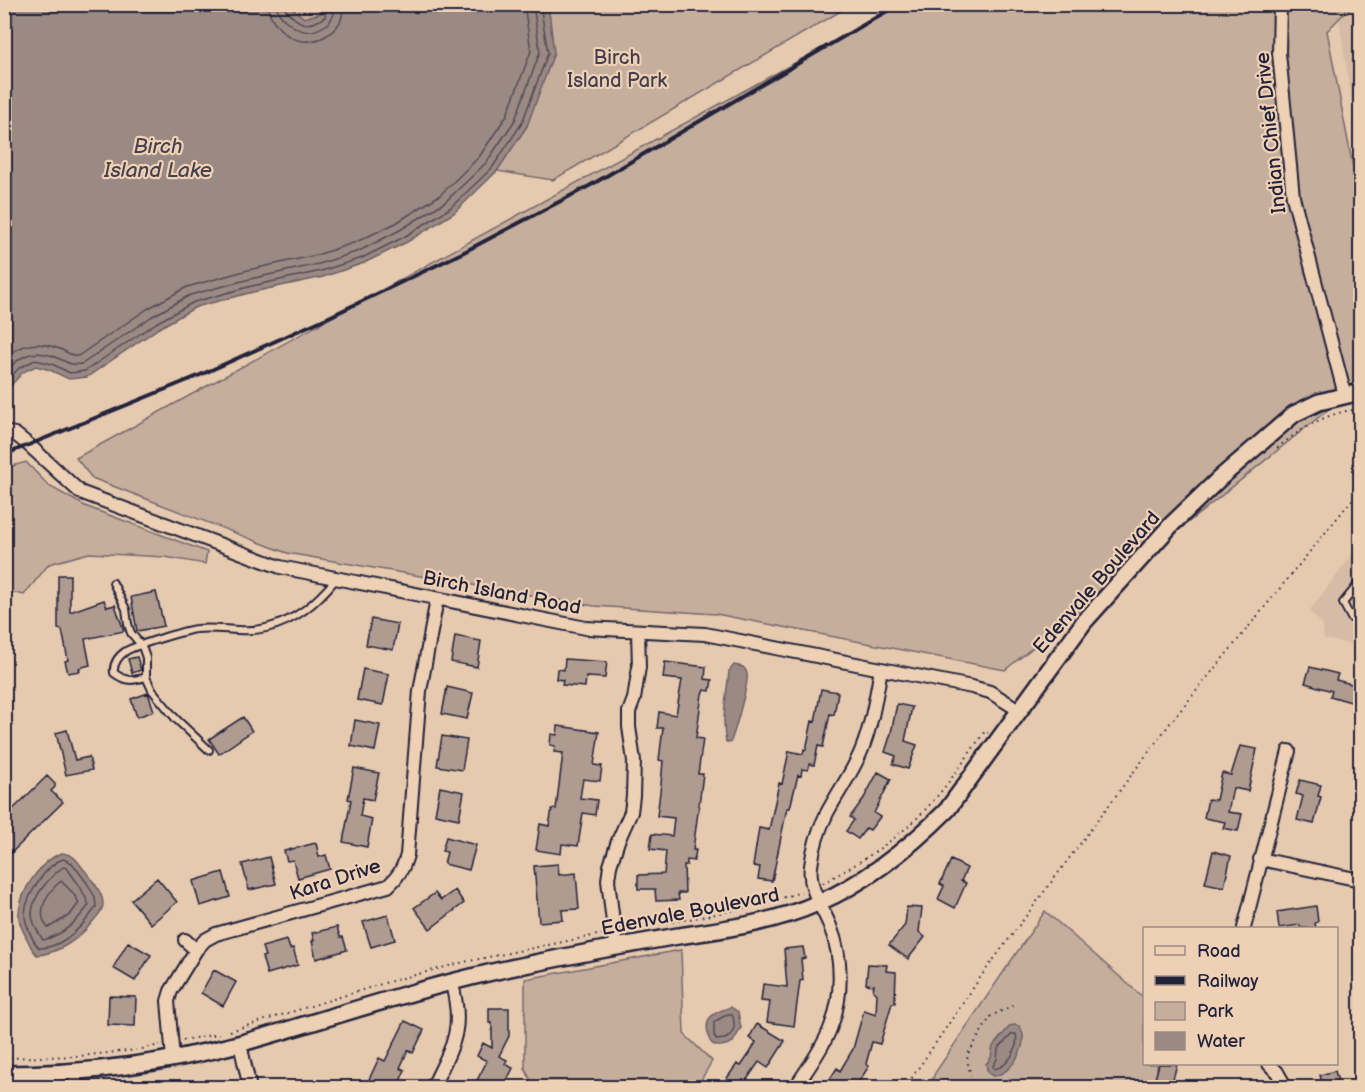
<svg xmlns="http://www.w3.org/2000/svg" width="1365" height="1092" viewBox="0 0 1365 1092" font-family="'Balsamiq Sans',sans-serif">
  <rect width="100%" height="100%" fill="#e6cab0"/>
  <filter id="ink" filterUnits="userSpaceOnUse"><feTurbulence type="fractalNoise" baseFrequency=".0167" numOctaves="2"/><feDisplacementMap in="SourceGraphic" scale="12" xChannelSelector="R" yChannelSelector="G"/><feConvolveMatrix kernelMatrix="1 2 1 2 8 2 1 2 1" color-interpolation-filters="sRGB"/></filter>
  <g filter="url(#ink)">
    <path fill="#d6bca6" d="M1352 5H1360V161L1339 19Z
      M1360 545V646L1324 639 1322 624 1309 611Z"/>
    <path fill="#c6ae9d" stroke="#74686c" stroke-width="1.5" d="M288 5H313L322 13 304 18Z
      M545 5H851L553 180 497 171 527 126 549 11Z
      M900 5H1352L1327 31 1360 204V384L1005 670 716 614 594 606 287 553 92 478 76 458Z
      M26 462 49 486 85 506 207 552 205 564 165 557 89 553 49 564 24 595 5 591V468Z
      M1045 911 1144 998V1064H1157L1158 1087 929 1088 935 1073Z
      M681 950 684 1034 712 1061 697 1087H534L525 1068V979Z"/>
    <path fill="#9b8983" stroke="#6b6066" stroke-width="1.5" d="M288 5 304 18 322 13 313 5H545L549 11 554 53 527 126 497 171 454 213 407 242 364 263 323 277 253 292 196 307 159 328 87 377 69 379 50 370 36 366 23 372 5 392V5Z
      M734 665 743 667C745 669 747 671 747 675 749 682 734 735 730 743L726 742C721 720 727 693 729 671Z
      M62 853C76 855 77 862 86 872 92 880 103 893 103 904 103 911 98 915 94 920 80 938 60 953 37 955 31 950 31 946 27 939 23 930 18 923 19 912 21 890 41 860 62 853Z
      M731 1007 738 1012 741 1028 733 1042C721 1048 709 1049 708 1033 707 1029 707 1023 709 1019 713 1012 724 1009 731 1007Z
      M1014 1025 1019 1026C1032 1041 1012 1075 993 1076L988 1073 986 1064 991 1058 993 1046 1010 1026Z"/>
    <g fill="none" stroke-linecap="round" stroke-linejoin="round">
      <path stroke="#524b58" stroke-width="1.5" d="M268 4C268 20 286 39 302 41 323 43 347 27 342 4
        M277 4C277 12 280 16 286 21 301 34 312 35 329 23L334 14 332 4
        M284 4C285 11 288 12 293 17 304 27 312 25 325 17L326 10 322 4
        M4 359C20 343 40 341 60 349 67 352 71 356 78 356L147 309 187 287 248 270 317 255 356 242 396 223 440 195 479 157 507 115 531 51 524 4
        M4 373C20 356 32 348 55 357 65 361 70 366 82 364L151 317 190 295 250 279 319 264 359 251 400 230 445 202 486 163 515 120 540 52 533 4
        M4 384 19 368 35 360 52 364 70 373 85 371 156 323 194 302 252 286 321 271 362 258 404 237 450 208 492 168 522 123 548 53 540 4
        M63 859 72 863 87 883 95 897 96 907C83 926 63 948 39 948 33 942 24 922 25 913 26 896 47 864 63 859Z
        M63 867 67 868 81 888 89 905C77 921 64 935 43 940 39 934 32 923 32 914 32 896 50 877 63 867Z
        M61 881 73 893 79 903 70 915 48 928C35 913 47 892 61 881Z
        M728 1014H732C736 1024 735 1034 725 1039L716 1040 714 1035V1022Z
        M1012 1034H1016C1019 1047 1009 1067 994 1069L993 1066 997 1059 998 1049Z"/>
    </g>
    <path fill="#af9b90" stroke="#22223b" stroke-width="1.5" d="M58 575H70V612L104 600 107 607 115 605 124 631 85 639 90 665 79 668 80 671 68 673 65 661 68 660 62 630 58 629Z
      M156 592 164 626 137 631 131 597Z
      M371 619 398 624 393 650 366 645Z
      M455 636 481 641 477 667 451 662Z
      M137 657 141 670 132 673 128 659Z
      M565 659 607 662 605 678 586 677 585 687 562 685 563 680 556 679 557 669 564 670Z
      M665 662 706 667 705 679 712 680 710 691 704 690 702 694 696 738 703 739 698 774H703L693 850H696L694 861 687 860V865H684L685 893H678L679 900 656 901 655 889H638V875L664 874 666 851 650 849 652 834 672 836 674 818 657 816 661 784 663 761 659 760 663 728H657L659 712 676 715 682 680 663 678Z
      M1310 667 1338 674 1336 680 1355 685 1351 702 1330 696 1332 691 1305 683Z
      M363 669 389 674 383 705 357 700Z
      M447 687 473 693 467 719 442 714Z
      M821 689 838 692 834 715 830 714 823 747 818 746 814 765 810 764 808 770 802 769 801 776 798 775 790 808H787L772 881 758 879 760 867 753 866 759 828 769 830 779 783 782 784 789 751 803 754 804 749 806 750 812 721 815 722Z
      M148 693 154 711 137 717 131 699Z
      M897 704 912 707 905 741 917 745 908 769 893 764 896 756 885 752 891 733Z
      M243 717 252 731 219 754 209 739Z
      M355 720 380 725 375 751 351 746Z
      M558 726 599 732 594 765 602 766 600 781 583 779 580 798 597 800 595 815 583 813 578 846 562 844 561 854 536 850 540 824 549 826 552 809H556L563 753 554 752 555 746 550 745 551 734 557 735Z
      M67 730 75 760 89 757 92 770 66 775 56 733Z
      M442 736 467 740 462 770 437 766Z
      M1240 746 1257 749 1248 791 1233 788 1228 812 1242 814 1238 831 1223 828 1225 822 1204 818 1208 799 1216 800 1222 773 1231 775Z
      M354 768 379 773 373 800 363 798 360 816 372 819 367 847 343 842 351 800 348 799Z
      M878 772 891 779 874 813 880 817 870 830 866 828 858 839 846 831 854 820 850 817 864 798Z
      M47 776 55 784V787L51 791 63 802 4 860V818Z
      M1300 780 1321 785 1318 796 1321 797 1314 824 1297 820 1303 796 1296 794Z
      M440 787 464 792 459 819 435 814Z
      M446 837 476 845 469 870 444 864 447 852 442 851Z
      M316 843 319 857 326 855 330 869 298 878 293 860 287 861 284 851Z
      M1213 851 1231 856 1224 887 1205 883Z
      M269 857 276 884 249 890 242 864Z
      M951 860 967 868 961 881 966 883 955 908 938 899 944 886 940 884Z
      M558 864 559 875 576 873 579 909 562 910 563 920 539 922 534 866Z
      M223 872 230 897 200 906 193 881Z
      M157 878 177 902 151 924 131 900Z
      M455 890 464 903 430 929 414 908 435 893 441 900Z
      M1316 906 1318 922 1315 923 1316 928H1300V925L1279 928 1277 912Z
      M907 907 922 908 919 932 925 937 908 959 889 945 905 925Z
      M388 915 395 940 371 947 363 922Z
      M337 927 340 937H343L347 950 316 959 312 941H314L312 933Z
      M287 940 290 949 293 948 298 965 267 974 262 957 265 956 262 947Z
      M128 942 151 955 135 981 113 968Z
      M803 947 805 958 801 959 803 980 800 981 794 1026 767 1022 770 1002 761 1001 763 984 787 987 784 949Z
      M868 964 887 965 886 971 896 972 895 1003H892L880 1044 872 1042 866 1064 869 1066 855 1088 845 1083 842 1088H824L837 1068 840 1071 853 1049 864 1010 876 1014 877 994 873 990 874 985 866 984Z
      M214 970 236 982 223 1006 201 993Z
      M109 996 136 997 135 1026 108 1025Z
      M489 1008H509V1036L499 1056 507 1060 505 1064 513 1068 503 1088H473L487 1061 477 1056 483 1043 492 1048V1023H489Z
      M405 1021 424 1030 413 1053 408 1050 400 1068 405 1070 397 1088H365L379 1058 385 1061Z
      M757 1024 785 1041 768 1068 759 1062 741 1088H720L737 1064 741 1066 750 1053 756 1042 749 1038Z
      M1159 1064H1177L1172 1083 1155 1079Z
      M1335 1071 1340 1088H1323L1320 1075Z"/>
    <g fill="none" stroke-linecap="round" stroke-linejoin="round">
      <defs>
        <path id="service" d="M1360 582 1343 603 1351 618 1360 620
          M113 583 126 609 128 624 131 633 142 646 146 658V677L152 690 176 719 209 750
          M146 677C133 681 126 682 114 673 113 664 117 657 126 651 134 646 186 630 196 629 219 626 243 634 266 628 296 621 317 602 336 579"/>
        <path id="minor" d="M1280 4 1279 53 1293 197 1345 395
          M4 432 15 434 30 446 80 492 280 567 586 628 705 634 972 687 990 692 1019 710
          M1260 859 1360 880
          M1244 928 1289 751
          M185 940 196 950
          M616 947 608 880 610 866 618 841 631 812 633 796 634 761 629 727V712L634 699 639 667 638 631
          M240 1044 250 1088
          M173 1059 168 1001 171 991 196 950 205 940 216 934 388 886C398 877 403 869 407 855L420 691 437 599
          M1269 1064 1277 1072 1286 1088
          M75 1072V1088
          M432 1088C453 1045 465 1029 451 981
          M795 1088C807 1069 822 1050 830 1029 843 997 843 958 830 926 822 906 808 889 811 866 813 848 819 829 827 813 838 792 853 772 862 749 872 724 876 696 881 669"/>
        <path id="tertiary" d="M4 1074C84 1074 164 1064 242 1043 335 1017 426 985 520 966 573 955 625 945 678 936 725 929 774 923 818 903 867 882 910 847 947 810L1084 622 1172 524 1220 478 1294 414 1319 402 1360 392"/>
      </defs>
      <use href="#service" stroke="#22223b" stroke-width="10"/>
      <use href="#minor" stroke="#22223b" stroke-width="16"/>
      <use href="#tertiary" stroke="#22223b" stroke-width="20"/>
      <path stroke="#22223b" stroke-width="2" stroke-dasharray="1.5 4.5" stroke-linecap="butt" d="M1277 448C1302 428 1327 412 1360 409
        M823 883C856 865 889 845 917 818 943 793 964 761 985 731L988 733
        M625 930C684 920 743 911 801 892
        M230 1031 388 982 464 962 602 934
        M183 1040 219 1034
        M142 1049 160 1045
        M4 1058 80 1056 136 1050
        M905 1088 982 975 1171 722 1360 490
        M974 1088 967 1060 968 1054 991 1016 1016 1004"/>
      <use href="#service" stroke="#eed1b5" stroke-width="6"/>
      <use href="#minor" stroke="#eed1b5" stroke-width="12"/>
      <use href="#tertiary" stroke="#eed1b5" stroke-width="15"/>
      <path stroke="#22223b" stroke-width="4" d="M4 455 198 376 331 316 462 253 591 185 899 4"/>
    </g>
  </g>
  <g text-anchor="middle" stroke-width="4.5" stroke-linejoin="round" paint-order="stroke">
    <g font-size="20" fill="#433e4f" stroke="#eed1b5">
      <text x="617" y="64">Birch<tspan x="617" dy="23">Island Park</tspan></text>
    </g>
    <g font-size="20" fill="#22223b" stroke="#eed1b5">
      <text transform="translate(1270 133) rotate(-96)" y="7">Indian Chief Drive</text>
      <text transform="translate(1096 582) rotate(-49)" y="7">Edenvale Boulevard</text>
      <text transform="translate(502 592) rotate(11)" y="7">Birch Island Road</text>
      <text transform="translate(335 879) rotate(-18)" y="7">Kara Drive</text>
      <text transform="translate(690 911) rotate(-11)" y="7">Edenvale Boulevard</text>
    </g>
    <g font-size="21" font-style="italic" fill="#464151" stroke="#eed1b5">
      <text x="158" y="153">Birch<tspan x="158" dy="24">Island Lake</tspan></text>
    </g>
  </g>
  <rect width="1365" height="1092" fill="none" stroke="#eed1b5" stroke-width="24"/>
  <rect x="12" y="12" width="1341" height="1068" fill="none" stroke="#22223b" stroke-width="2" filter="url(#ink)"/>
  <rect x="1143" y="927" width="195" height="138" fill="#eed1b5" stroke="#9c8b84" stroke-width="1.5"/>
  <rect x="1155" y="946" width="30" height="9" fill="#eed1b5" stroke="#9c8b84" stroke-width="1.5"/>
  <text x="1197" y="957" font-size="18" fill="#22223b">Road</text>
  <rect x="1155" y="976" width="30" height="9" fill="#22223b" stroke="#9c8b84" stroke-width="1.5"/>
  <text x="1197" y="987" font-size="18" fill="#22223b">Railway</text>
  <rect x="1155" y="1002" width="30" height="18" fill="#c6ae9d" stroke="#9c8b84" stroke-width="1.5"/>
  <text x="1197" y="1017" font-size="18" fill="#22223b">Park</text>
  <rect x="1155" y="1032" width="30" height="18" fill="#9b8983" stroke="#9c8b84" stroke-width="1.5"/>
  <text x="1197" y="1047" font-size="18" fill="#22223b">Water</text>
</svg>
